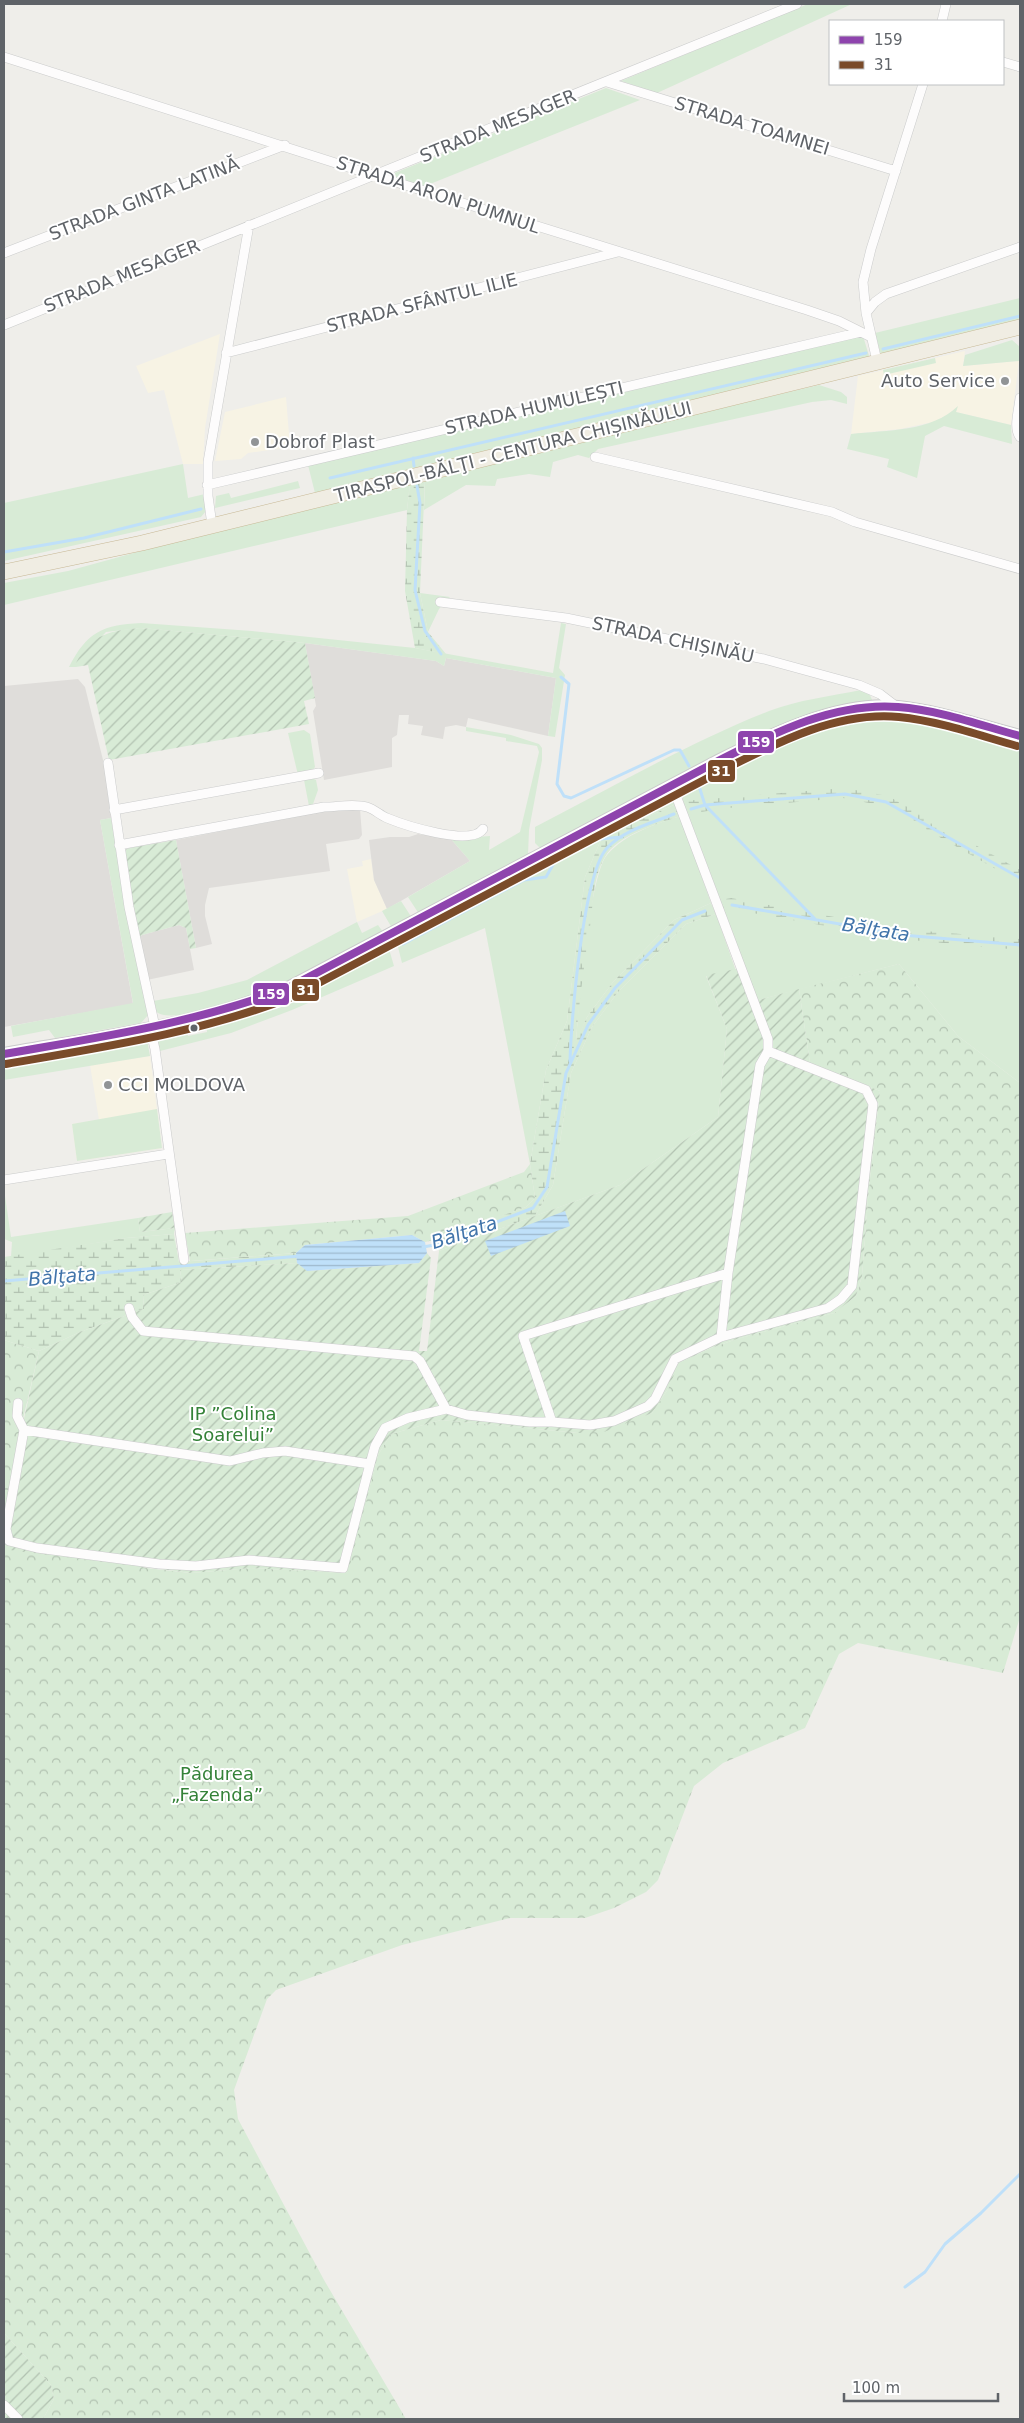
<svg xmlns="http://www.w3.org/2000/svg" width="1024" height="2423" viewBox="0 0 1024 2423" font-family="'DejaVu Sans',sans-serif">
  <defs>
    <pattern id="forest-crowns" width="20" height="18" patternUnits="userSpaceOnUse" patternTransform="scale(1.25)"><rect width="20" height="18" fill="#d8ebd6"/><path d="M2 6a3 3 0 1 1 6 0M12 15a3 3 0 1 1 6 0" fill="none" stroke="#b2c2b1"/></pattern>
    <pattern id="wetland-marsh" width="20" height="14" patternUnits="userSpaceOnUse" patternTransform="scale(1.25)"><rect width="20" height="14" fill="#d8ebd6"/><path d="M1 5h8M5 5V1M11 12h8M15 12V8" fill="none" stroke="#b2c2b1"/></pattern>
    <pattern id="garden-furrows" width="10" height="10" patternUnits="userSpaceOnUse" patternTransform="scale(1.25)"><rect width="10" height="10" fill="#d8ebd6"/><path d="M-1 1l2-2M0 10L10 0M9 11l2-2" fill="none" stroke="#b2c2b1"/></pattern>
    <pattern id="water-rules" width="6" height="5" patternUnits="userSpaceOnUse" patternTransform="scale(1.25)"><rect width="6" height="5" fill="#bfe0f9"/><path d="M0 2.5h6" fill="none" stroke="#9eb9cd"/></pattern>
  </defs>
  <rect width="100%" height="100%" fill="#efeeea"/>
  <path fill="#f7f3e4" d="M220 334 205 428 203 464H183L164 390 148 393 136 366Z
    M965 351 963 366 1019 361 1011 425 956 412 957 407 948 415 933 422 900 429 851 434 858 376Z
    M286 397 290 447 248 453 241 459 215 461 225 412Z
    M371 859 374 880 387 909 357 922 347 869 363 866 362 861Z
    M150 1056 162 1148 77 1161 72 1124 99 1120 90 1065Z"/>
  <path fill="#dfddda" d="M305 643 436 661 444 666 446 658 556 678 548 736 468 718 466 727 456 725 445 727 443 739 421 735 423 726 408 724 409 715H399L397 735 392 738V767L324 780 313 711 316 706Z
    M78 679 85 687 104 764 111 818 100 820 133 1004 4 1027V686Z
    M360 809 362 835 359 839 326 844 330 871 209 888 205 905V916L212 944 196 948 176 840 331 810Z
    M418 834 451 839 470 861 387 909 374 880 369 840 390 837H409Z
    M179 925 186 928 194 970 147 980 138 939 142 935Z"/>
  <path fill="#d8ebd6" d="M808 4H852L657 93 621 81Z
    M606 88 640 100 425 186 387 176Z
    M1020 298V323L881 355 875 333Z
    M863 336 870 359 315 493 308 465Z
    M1012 340 1020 347 1019 361 963 366 965 355Z
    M935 358 936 363 884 375 883 370Z
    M819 385 841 392 847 397V404L831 400 812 402 598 449 589 458 578 455 553 462 550 477 529 474 497 479 495 486 466 485 424 510 425 479Z
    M958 406 956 412 1011 425 1012 444 944 426 925 436 917 478 887 467 889 459 847 449 851 434C887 430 931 432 958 406Z
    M183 464 188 498 205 494 206 511 201 517 4 561V503Z
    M298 481 300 488 215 508 216 496 229 493 231 498Z
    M410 483 407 510 4 605V583L68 571 203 534Z
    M420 593 450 597 439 609 428 632Z
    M141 623 252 631 415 648 553 673 561 623 566 624 559 668 565 675 555 737 548 736 556 678 446 658 444 666 436 661 305 643 141 628 106 632 76 663V667H69C87 632 102 625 141 623Z
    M861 690 869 693 873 702 841 706 785 723 708 759 542 847H539L535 843V827C611 788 690 742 769 711 798 700 831 696 861 690Z
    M886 715 924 719 1020 743V1083L958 1036 899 964 758 1000 683 801 682 792 685 785C736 759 795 725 852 717 863 716 875 716 886 715Z
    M466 727 511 735 539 744 542 748V760L529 830 528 855 419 914 408 897 470 861 451 839 490 836 489 850 520 832 539 752 537 746 506 741V738L466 731Z
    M304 730 310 734 315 767 311 772 298 775 288 733Z
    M314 779 316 780 318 790 313 804 309 806 304 780Z
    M656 800H669L676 804 609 834 600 842 585 877 567 1021 546 1070 530 1164 485 928 402 963 397 943 401 935Z
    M680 816 711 903 674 920 613 982 587 1017 576 1043C578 1011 590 873 607 855 626 833 654 825 680 816Z
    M111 818 132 941 148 1015 141 1023 55 1038 49 1030 13 1037 11 1026 133 1003 100 820Z
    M401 901 412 918 392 928 382 911Z
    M716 914 736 971 706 976 727 1029 718 1117 620 1185 535 1216 553 1185 571 1073 592 1027 618 992 686 924Z
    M357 922 362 933 378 925 383 932C352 949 320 967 287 982 265 992 173 1028 155 1011L153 1001 198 993 247 980Z
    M383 947 389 949 394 966 292 1010 231 1033 160 1051 156 1035 161 1032H187L188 1036 207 1032V1028L230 1017 281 998Z
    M146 1034 150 1056 4 1080V1060Z
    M157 1109 162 1148 77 1161 72 1124Z
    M4 1189 11 1237 138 1218 140 1232 175 1228 174 1234 126 1238 11 1257 12 1242 4 1239Z"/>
  <path fill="url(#forest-crowns)" d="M899 964 958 1036 1020 1083V1617L1003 1673 858 1643 839 1654 805 1728 723 1763 694 1786 658 1880 646 1892 614 1908 585 1918H510L402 1945 276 1990 267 1999 234 2090 238 2119 324 2280 406 2419H43L54 2399 51 2385 4 2333V1532L146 1568 191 1573 251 1568 347 1573 378 1455 391 1434 441 1420 578 1433 629 1421 652 1413 668 1389 678 1363 711 1348 737 1339 834 1313 856 1296 862 1276 869 1187 880 1091 810 1063 799 989Z
    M530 1164 535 1198 526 1207 444 1238 425 1242 412 1235 305 1245 296 1253 190 1261 185 1233 408 1216 524 1172Z
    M4 1340 39 1351 20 1432 4 1525Z"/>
  <path fill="url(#wetland-marsh)" d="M425 479 420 593 428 632 446 654 415 648 405 591 407 510 410 483Z
    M844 788 888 796 1020 870V883L885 806 843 798 727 808 688 814 683 801Z
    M676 804 680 816C658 824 617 835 605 857 594 875 593 900 591 920 585 960 579 1000 576 1041L587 1017 613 982 674 920 711 903 716 914 686 924 618 992 592 1027 571 1073 553 1185 535 1216 439 1251 437 1239 526 1207 535 1198 530 1164 546 1070 567 1021 585 877 600 842 609 834Z
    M731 898 900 929 1020 939V950L900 939 735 910 725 911 720 900Z
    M174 1234 179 1262 296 1253 297 1263 180 1270 182 1282 143 1295 144 1309 80 1332 39 1351 4 1340V1257L126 1238Z"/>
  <path fill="url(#garden-furrows)" d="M141 628 305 643 315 698 304 701 309 724 109 760 88 665 76 667V663C91 634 112 630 141 628Z
    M176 840 196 948 190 949 186 928 179 925 142 935 138 939 123 851 129 848Z
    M746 967 758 1000 799 989 810 1063 880 1091 869 1187 862 1276 856 1296 834 1313 737 1339 711 1348 679 1363 668 1389 652 1413 604 1432 578 1433 441 1420 391 1434 378 1455 348 1573 251 1568 191 1573 10 1550 4 1532 21 1432 39 1351 80 1332 144 1309 143 1295 182 1282 180 1270 297 1263 308 1271 419 1263 427 1253 431 1258 419 1351H427L439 1251 620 1185 718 1117 727 1029 706 975Z
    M172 1212 175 1228 140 1232 138 1218Z
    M4 2333 51 2385 54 2399 43 2419H4Z"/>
  <path fill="url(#water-rules)" d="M565 1211 570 1226 491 1256 485 1241Z
    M412 1235 425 1242 427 1253 419 1263 307 1271 297 1263 296 1253 305 1245Z"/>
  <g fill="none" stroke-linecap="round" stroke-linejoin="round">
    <path stroke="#bfe0f9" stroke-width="3" d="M883 349 1020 316
      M413 458 414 466
      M330 478 866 353
      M417 486 420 503 415 590 425 631 441 654
      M4 552 84 538 201 509
      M561 677 569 684 557 784 564 796 571 798 674 750H680L689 766
      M698 783 705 805 815 919
      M691 809 705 805 845 794 886 802 1020 878
      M732 905 902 935 1020 945
      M403 944 524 880 546 877 554 863 600 839 622 837
      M570 1061C571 1022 583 874 607 848 624 830 652 823 674 814
      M423 1247 440 1244 533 1208 547 1187 566 1073 588 1025 615 988 682 920 705 911
      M4 1281 300 1256
      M905 2287 925 2272 945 2244 981 2213 1020 2174"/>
    <defs>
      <path id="street" d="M942 21 946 4
        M4 57 373 175 807 310 839 321 871 337
        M1003 62 1020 67
        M607 82 896 171
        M4 253 285 145
        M866 313 875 302 886 294 1020 247
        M4 325 797 4
        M226 353 618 252
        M877 361 866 313 863 282 871 249 923 84
        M1020 398C1019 410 1013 428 1020 437
        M595 457 832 512 855 522 1020 569
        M207 485 861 332
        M212 525 208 496V462L249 225
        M440 602 566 618 764 659 859 685 880 694 897 707
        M108 763 129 907 155 1027
        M114 810 319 773
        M119 845 324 807C338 807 353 803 367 807 374 809 380 815 387 818 404 825 471 847 483 829
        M150 1028 155 1049 184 1260
        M4 1180 168 1154
        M129 1308 132 1317 143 1331 414 1356 420 1361 446 1409
        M721 1337 828 1308 841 1299 852 1286 873 1104 866 1090 768 1051
        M18 1403 17 1416 24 1430 230 1461 263 1453 285 1451 370 1464 375 1446 385 1428 408 1418 446 1409 467 1415 530 1422H552L523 1336 728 1273
        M552 1422 590 1425 614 1421 648 1406 655 1399 675 1359 721 1337 728 1273 760 1065 768 1051V1039L672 785
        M24 1430 6 1529 9 1541 37 1548 159 1564 196 1566 249 1560 343 1568 370 1464
        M4 2405 18 2419"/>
      <path id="secondary" d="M4 1054C99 1037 198 1026 288 988L718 761C770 735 838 701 898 707 939 711 980 726 1020 736"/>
      <path id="highway" d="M4 572 142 543 1020 327"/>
    </defs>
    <use href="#street" stroke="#cbcccc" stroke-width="10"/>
    <use href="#secondary" stroke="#cacacb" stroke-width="14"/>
    <use href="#highway" stroke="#c8b996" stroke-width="16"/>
    <use href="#street" stroke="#fdfcfc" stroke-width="9"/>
    <use href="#secondary" stroke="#fdfcfc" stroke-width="12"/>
    <use href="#highway" stroke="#f0ede3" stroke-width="15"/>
    <defs>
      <path id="bus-1" d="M4 1054C101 1037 196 1023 288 988L718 761C774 733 834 702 898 707 939 710 980 725 1020 736"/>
      <path id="bus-2" d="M6 1064C103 1047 199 1033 292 997L723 770C776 743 837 711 899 717 939 721 978 735 1017 746"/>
    </defs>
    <use href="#bus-1" stroke="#fff" stroke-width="11"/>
    <use href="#bus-2" stroke="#fff" stroke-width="11"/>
    <use href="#bus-1" stroke="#8e44ad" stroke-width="8"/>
    <use href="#bus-2" stroke="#7a4b2a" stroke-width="8"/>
  </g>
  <g fill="#919496" stroke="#fff" stroke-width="2">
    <circle cx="1005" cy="381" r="5"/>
    <circle cx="255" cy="442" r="5"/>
    <circle cx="108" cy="1085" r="5"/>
  </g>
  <circle fill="#5f6368" stroke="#fff" stroke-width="2" cx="194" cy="1028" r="4.5"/>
  <g text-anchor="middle" stroke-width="4" stroke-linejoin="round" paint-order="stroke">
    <g font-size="18" fill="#5f6368" stroke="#fff">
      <text transform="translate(498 126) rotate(-22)" y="6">STRADA MESAGER</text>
      <text transform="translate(752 126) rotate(17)" y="6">STRADA TOAMNEI</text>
      <text transform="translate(438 195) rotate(18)" y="6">STRADA ARON PUMNUL</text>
      <text transform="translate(144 199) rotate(-21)" y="6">STRADA GINTA LATINĂ</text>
      <text transform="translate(122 276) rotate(-22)" y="6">STRADA MESAGER</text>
      <text transform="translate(422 303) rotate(-14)" y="6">STRADA SFÂNTUL ILIE</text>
      <text transform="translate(534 408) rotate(-13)" y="6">STRADA HUMULEȘTI</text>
      <text transform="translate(513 452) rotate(-14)" y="6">TIRASPOL-BĂLŢI - CENTURA CHIȘINĂULUI</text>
      <text transform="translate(673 640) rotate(12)" y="6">STRADA CHIȘINĂU</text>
    </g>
    <g font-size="18" fill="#5f6368" stroke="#fff" text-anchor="start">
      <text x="995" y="387" text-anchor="end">Auto Service</text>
      <text x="265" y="448">Dobrof Plast</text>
      <text x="118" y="1091">CCI MOLDOVA</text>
    </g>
    <g font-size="18" fill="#348238" stroke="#fff">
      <text x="233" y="1420">IP ”Colina<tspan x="233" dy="21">Soarelui”</tspan></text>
      <text x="217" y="1780">Pădurea<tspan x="217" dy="21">„Fazenda”</tspan></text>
    </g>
    <g font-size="19" font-style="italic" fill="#4174aa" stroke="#fff">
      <text transform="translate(876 929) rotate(9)" y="7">Bălţata</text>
      <text transform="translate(464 1232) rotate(-18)" y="7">Bălţata</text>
      <text transform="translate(62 1276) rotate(-5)" y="7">Bălţata</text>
    </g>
  </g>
  <g stroke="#fff" stroke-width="2">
    <rect x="737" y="730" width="38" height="24" rx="5" fill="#8e44ad"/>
    <rect x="707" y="759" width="29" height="24" rx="5" fill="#7a4b2a"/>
    <rect x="291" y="978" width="29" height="24" rx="5" fill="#7a4b2a"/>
    <rect x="252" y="982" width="38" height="24" rx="5" fill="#8e44ad"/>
  </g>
  <g font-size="14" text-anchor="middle" font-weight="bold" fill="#fff">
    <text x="756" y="747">159</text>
    <text x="721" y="776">31</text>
    <text x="306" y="995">31</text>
    <text x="271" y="999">159</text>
  </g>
  <rect width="1024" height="2423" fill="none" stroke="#5f6368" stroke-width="10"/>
  <rect x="829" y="20" width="175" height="65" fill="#ffffff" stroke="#bfc1c3"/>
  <rect x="839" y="36" width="25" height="8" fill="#8e44ad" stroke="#bfc1c3"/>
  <text x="874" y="45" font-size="15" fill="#5f6368">159</text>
  <rect x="839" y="61" width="25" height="8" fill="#7a4b2a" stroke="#bfc1c3"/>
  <text x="874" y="70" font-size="15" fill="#5f6368">31</text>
  <path d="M844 2393v8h154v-8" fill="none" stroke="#5f6368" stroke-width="2.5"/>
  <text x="852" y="2393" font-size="15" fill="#5f6368" stroke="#ffffff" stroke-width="4" paint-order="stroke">100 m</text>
</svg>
